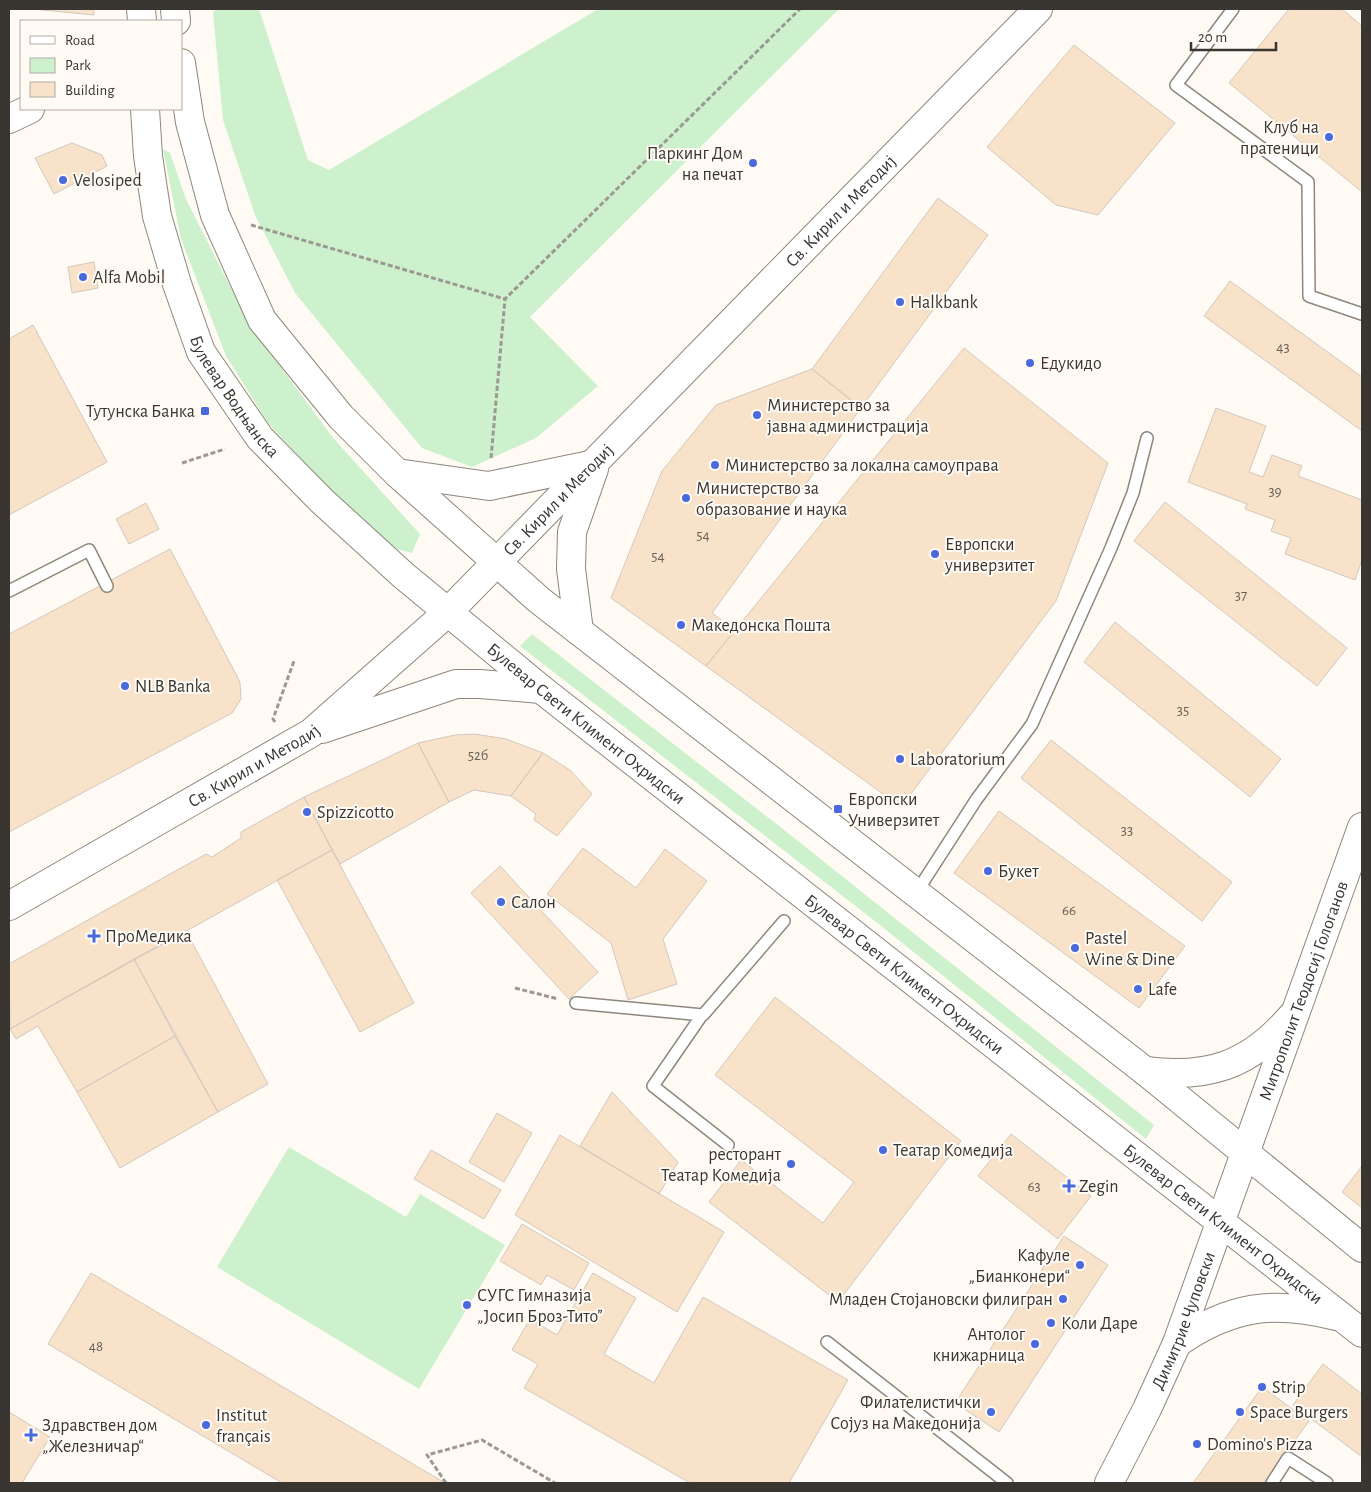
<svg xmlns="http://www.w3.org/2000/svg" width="1371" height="1492" viewBox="0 0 1371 1492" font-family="'Alegreya Sans',sans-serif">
  <rect width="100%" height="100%" fill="#fffbf4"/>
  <path fill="#ccf1cc" d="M216 9H259L308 160 329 170 598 9H839L530 317 598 386 536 438 472 467 422 448 295 293 255 215 223 120 213 13Z
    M163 149 170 153 186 199 250 326 334 439 420 534 412 553 396 549 346 507 268 423 226 356 181 239Z
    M532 634 783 829 1154 1125 1146 1139 880 925 520 646Z
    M289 1147 406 1217 420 1194 505 1245 419 1389 217 1267Z"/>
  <path fill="#f8e2c9" stroke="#d2c8be" d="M32 9H94V15Z
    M1289 9H1342L1362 26V192L1229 83Z
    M1074 45 1175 123 1098 215 1056 205 987 147Z
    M72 143 102 155 107 166 54 194 35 158Z
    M938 198 988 235 861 408 812 369Z
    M94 262 98 288 72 293 68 267Z
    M1230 281 1362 377V431L1204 316Z
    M33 325 107 462 9 515V339Z
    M964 348 1108 463 1056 601 901 807 706 666Z
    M812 369 861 408 712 613 735 630 706 666 611 598 662 471 716 405Z
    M1216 408 1266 426 1249 472 1263 477 1272 455 1302 466 1298 476 1362 500V560L1355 580 1285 554 1291 538 1271 531 1275 520 1245 509 1247 504 1188 482Z
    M1165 502 1347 648 1317 686 1134 541Z
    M146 503 159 529 129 544 116 519Z
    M170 549 240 682 241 699 232 713 9 832V634Z
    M1115 622 1281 759 1250 797 1084 662Z
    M475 734 506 739 543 753 511 796 474 790 449 802 418 743 455 735Z
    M1051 740 1232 882 1202 921 1021 778Z
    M418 743 449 802 340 864 304 797Z
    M543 753 570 770 592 794 557 836 534 820 536 814 511 796Z
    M304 797 332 850 10 1029 9 964 206 854 212 857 241 838V832Z
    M999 811 1185 946 1139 1008 954 873Z
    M583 848 636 888 665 849 707 881 663 939 677 984 628 1000 611 943 547 894Z
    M332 850 414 1003 360 1032 277 880Z
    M500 866 598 972 569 999 471 893Z
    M186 931 268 1084 218 1112 134 959Z
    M134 959 175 1036 77 1092 38 1026 16 1039 10 1029Z
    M775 997 961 1141 838 1302 709 1202 741 1160 823 1223 854 1182 715 1075Z
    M175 1036 218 1112 120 1168 77 1092Z
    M612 1092 678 1162 659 1194 580 1146Z
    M497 1113 532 1133 504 1182 469 1162Z
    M1011 1134 1091 1196 1058 1239 978 1176Z
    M560 1135 724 1232 677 1312 515 1215Z
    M431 1150 501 1190 484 1219 414 1179Z
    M1362 1166V1208L1342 1192Z
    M522 1224 589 1263 574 1290 547 1275 541 1285 500 1261Z
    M1064 1236 1108 1265 999 1432 955 1403Z
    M91 1273 445 1483H282L48 1344Z
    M593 1273 636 1298 604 1354 654 1383 703 1297 848 1380 789 1483H690L524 1388 538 1364 512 1350 530 1319 557 1335Z
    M1323 1364 1362 1394V1457L1293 1405Z
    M1262 1387 1309 1421 1264 1483H1193Z
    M9 1412 50 1437 22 1483H9Z"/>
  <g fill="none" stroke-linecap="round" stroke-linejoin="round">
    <defs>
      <path id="lane" d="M1233 9 1176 85 1308 182 1309 296 1362 314
        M9 591 89 550 107 586
        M916 893 976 800 1032 724 1111 548 1133 493 1147 438
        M576 1003 703 1015 784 921
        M702 1015 653 1086 728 1145
        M827 1342 1007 1483
        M1272 1483 1288 1458 1327 1483"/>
      <g id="secondary">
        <path d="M141 9 142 21"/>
        <path d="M175 9 176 21"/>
        <path d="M181 63 190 122 215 215 262 320 341 417 397 473 539 600 1145 1071 1362 1248"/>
        <path id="s1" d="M145 109 148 156 157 216 177 284 201 352 260 438 322 501 403 575 541 689 1362 1333"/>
        <path d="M9 119 30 109"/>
        <path d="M397 473 489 486 595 464"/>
        <path d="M579 631 571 569 572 532 594 469"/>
        <path d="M322 729 456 684H480L541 689"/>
        <path id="s2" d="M9 906 311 733 448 612 1038 9"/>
        <path d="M1145 1071C1207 1079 1249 1066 1291 1017"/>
        <path d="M1177 1343C1230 1306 1273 1300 1336 1316"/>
        <path id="s3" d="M1109 1483 1147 1409 1177 1343 1362 827"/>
      </g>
    </defs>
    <use href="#lane" stroke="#8d877c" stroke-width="14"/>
    <use href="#secondary" stroke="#8d877c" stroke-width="30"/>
    <path stroke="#9c9993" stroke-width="3" stroke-dasharray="5 2.5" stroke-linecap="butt" d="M251 225 505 299 800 9
      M491 458 505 299
      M182 463 225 449
      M275 722 273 719 294 661
      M515 988 558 999
      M446 1483 427 1455 482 1440 555 1483"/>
    <use href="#lane" stroke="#fff" stroke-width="11"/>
    <use href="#secondary" stroke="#fff" stroke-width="28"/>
  </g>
  <g fill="#4969dc" stroke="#fffbf4" stroke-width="2">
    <circle cx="1329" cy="137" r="5"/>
    <circle cx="753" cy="163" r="5"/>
    <circle cx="63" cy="180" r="5"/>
    <circle cx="83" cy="277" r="5"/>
    <circle cx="900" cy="302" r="5"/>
    <circle cx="1030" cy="363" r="5"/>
    <rect x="200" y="406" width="10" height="10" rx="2.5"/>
    <circle cx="757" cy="415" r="5"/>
    <circle cx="715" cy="465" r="5"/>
    <circle cx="686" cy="498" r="5"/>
    <circle cx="935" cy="554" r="5"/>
    <circle cx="681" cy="625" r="5"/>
    <circle cx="125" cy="686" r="5"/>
    <circle cx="900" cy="759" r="5"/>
    <rect x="833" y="804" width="10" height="10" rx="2.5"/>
    <circle cx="307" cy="812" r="5"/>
    <circle cx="988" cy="871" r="5"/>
    <circle cx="501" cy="902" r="5"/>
    <path d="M91.5 928.5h5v5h5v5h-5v5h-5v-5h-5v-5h5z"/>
    <circle cx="1075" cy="948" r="5"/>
    <circle cx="1138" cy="989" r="5"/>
    <circle cx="883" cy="1150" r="5"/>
    <circle cx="791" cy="1164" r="5"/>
    <path d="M1066.5 1178.5h5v5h5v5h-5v5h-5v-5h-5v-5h5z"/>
    <circle cx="1080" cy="1265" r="5"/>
    <circle cx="1063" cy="1299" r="5"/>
    <circle cx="467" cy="1305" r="5"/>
    <circle cx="1051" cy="1323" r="5"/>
    <circle cx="1035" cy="1344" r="5"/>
    <circle cx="1262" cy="1387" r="5"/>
    <circle cx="991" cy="1412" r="5"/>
    <circle cx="1240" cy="1412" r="5"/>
    <circle cx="206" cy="1425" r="5"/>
    <path d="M28.5 1427.5h5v5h5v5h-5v5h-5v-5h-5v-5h5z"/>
    <circle cx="1197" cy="1444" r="5"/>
  </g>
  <g text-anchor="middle" stroke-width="4" stroke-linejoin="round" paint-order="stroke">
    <g font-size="15" fill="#696158">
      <text x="1283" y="352">43</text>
      <text x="1275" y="496">39</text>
      <text x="703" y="540">54</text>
      <text x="658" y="561">54</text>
      <text x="1241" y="600">37</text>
      <text x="1183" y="715">35</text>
      <text x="478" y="760">52б</text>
      <text x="1127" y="835">33</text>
      <text x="1069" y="915">66</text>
      <text x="1034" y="1191">63</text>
      <text x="96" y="1351">48</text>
    </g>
    <g font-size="18" fill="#393632" stroke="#fffbf4" text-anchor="start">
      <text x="1319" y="133" text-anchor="end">Клуб на<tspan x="1319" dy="21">пратеници</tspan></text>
      <text x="743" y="159" text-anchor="end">Паркинг Дом<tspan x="743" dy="21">на печат</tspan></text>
      <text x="73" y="186">Velosiped</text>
      <text x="93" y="283">Alfa Mobil</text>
      <text x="910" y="308">Halkbank</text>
      <text x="1040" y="369">Едукидо</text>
      <text x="767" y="411">Министерство за<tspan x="767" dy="21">јавна администрација</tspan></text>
      <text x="195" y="417" text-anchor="end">Тутунска Банка</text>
      <text x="725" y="471">Министерство за локална самоуправа</text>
      <text x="696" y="494">Министерство за<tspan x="696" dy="21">образование и наука</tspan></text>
      <text x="945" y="550">Европски<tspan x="945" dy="21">универзитет</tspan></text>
      <text x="691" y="631">Македонска Пошта</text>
      <text x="135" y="692">NLB Banka</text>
      <text x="910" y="765">Laboratorium</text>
      <text x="848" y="805">Европски<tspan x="848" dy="21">Универзитет</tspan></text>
      <text x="317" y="818">Spizzicotto</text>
      <text x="998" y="877">Букет</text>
      <text x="511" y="908">Салон</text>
      <text x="105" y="942">ПроМедика</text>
      <text x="1085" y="944">Pastel<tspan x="1085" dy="21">Wine &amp; Dine</tspan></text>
      <text x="1148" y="995">Lafe</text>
      <text x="893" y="1156">Театар Комедија</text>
      <text x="781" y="1160" text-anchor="end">ресторант<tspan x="781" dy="21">Театар Комедија</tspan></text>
      <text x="1079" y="1192">Zegin</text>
      <text x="1070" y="1261" text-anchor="end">Кафуле<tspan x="1070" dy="21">„Бианконери“</tspan></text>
      <text x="477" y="1301">СУГС Гимназија<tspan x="477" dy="21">„Јосип Броз-Тито”</tspan></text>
      <text x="1053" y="1305" text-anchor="end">Младен Стојановски филигран</text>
      <text x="1061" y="1329">Коли Даре</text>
      <text x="1025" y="1340" text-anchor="end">Антолог<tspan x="1025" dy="21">книжарница</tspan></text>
      <text x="1272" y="1393">Strip</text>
      <text x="981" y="1408" text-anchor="end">Филателистички<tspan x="981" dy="21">Сојуз на Македонија</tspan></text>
      <text x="1250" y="1418">Space Burgers</text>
      <text x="216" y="1421">Institut<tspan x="216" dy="21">français</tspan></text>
      <text x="42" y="1431">Здравствен дом<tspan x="42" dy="21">„Железничар“</tspan></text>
      <text x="1207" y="1450">Domino's Pizza</text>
    </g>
    <g font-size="18" fill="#393632" stroke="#fffbf4">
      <text dy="6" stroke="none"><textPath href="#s2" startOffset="1092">Св. Кирил и Методиј</textPath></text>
      <text dy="6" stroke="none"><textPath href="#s1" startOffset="306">Булевар Водњанска</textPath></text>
      <text dy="6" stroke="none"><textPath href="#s2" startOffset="688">Св. Кирил и Методиј</textPath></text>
      <text dy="6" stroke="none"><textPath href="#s1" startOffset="789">Булевар Свети Климент Охридски</textPath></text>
      <text dy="6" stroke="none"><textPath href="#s2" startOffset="282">Св. Кирил и Методиј</textPath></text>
      <text dy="6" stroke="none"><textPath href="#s1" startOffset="1194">Булевар Свети Климент Охридски</textPath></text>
      <text dy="6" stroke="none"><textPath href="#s3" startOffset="530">Митрополит Теодосиј Гологанов</textPath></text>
      <text dy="6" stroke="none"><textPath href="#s1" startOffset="1599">Булевар Свети Климент Охридски</textPath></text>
      <text dy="6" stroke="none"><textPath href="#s3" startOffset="179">Димитрие Чуповски</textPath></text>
    </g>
  </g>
  <rect width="1371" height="1492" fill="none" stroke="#393632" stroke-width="20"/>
  <rect x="20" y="20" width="162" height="90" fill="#fffbf4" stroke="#b0aca6"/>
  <rect x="30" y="36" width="25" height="8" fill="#ffffff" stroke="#b0aca6"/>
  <text x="65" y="45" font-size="15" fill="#393632">Road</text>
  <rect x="30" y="58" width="25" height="15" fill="#ccf1cc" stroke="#b0aca6"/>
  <text x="65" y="70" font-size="15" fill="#393632">Park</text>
  <rect x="30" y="82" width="25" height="15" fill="#f8e2c9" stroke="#b0aca6"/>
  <text x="65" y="95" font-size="15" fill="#393632">Building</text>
  <path d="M1191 42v8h85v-8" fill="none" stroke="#393632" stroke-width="2.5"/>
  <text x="1198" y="42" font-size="15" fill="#393632" stroke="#fffbf4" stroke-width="4" paint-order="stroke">20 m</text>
</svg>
